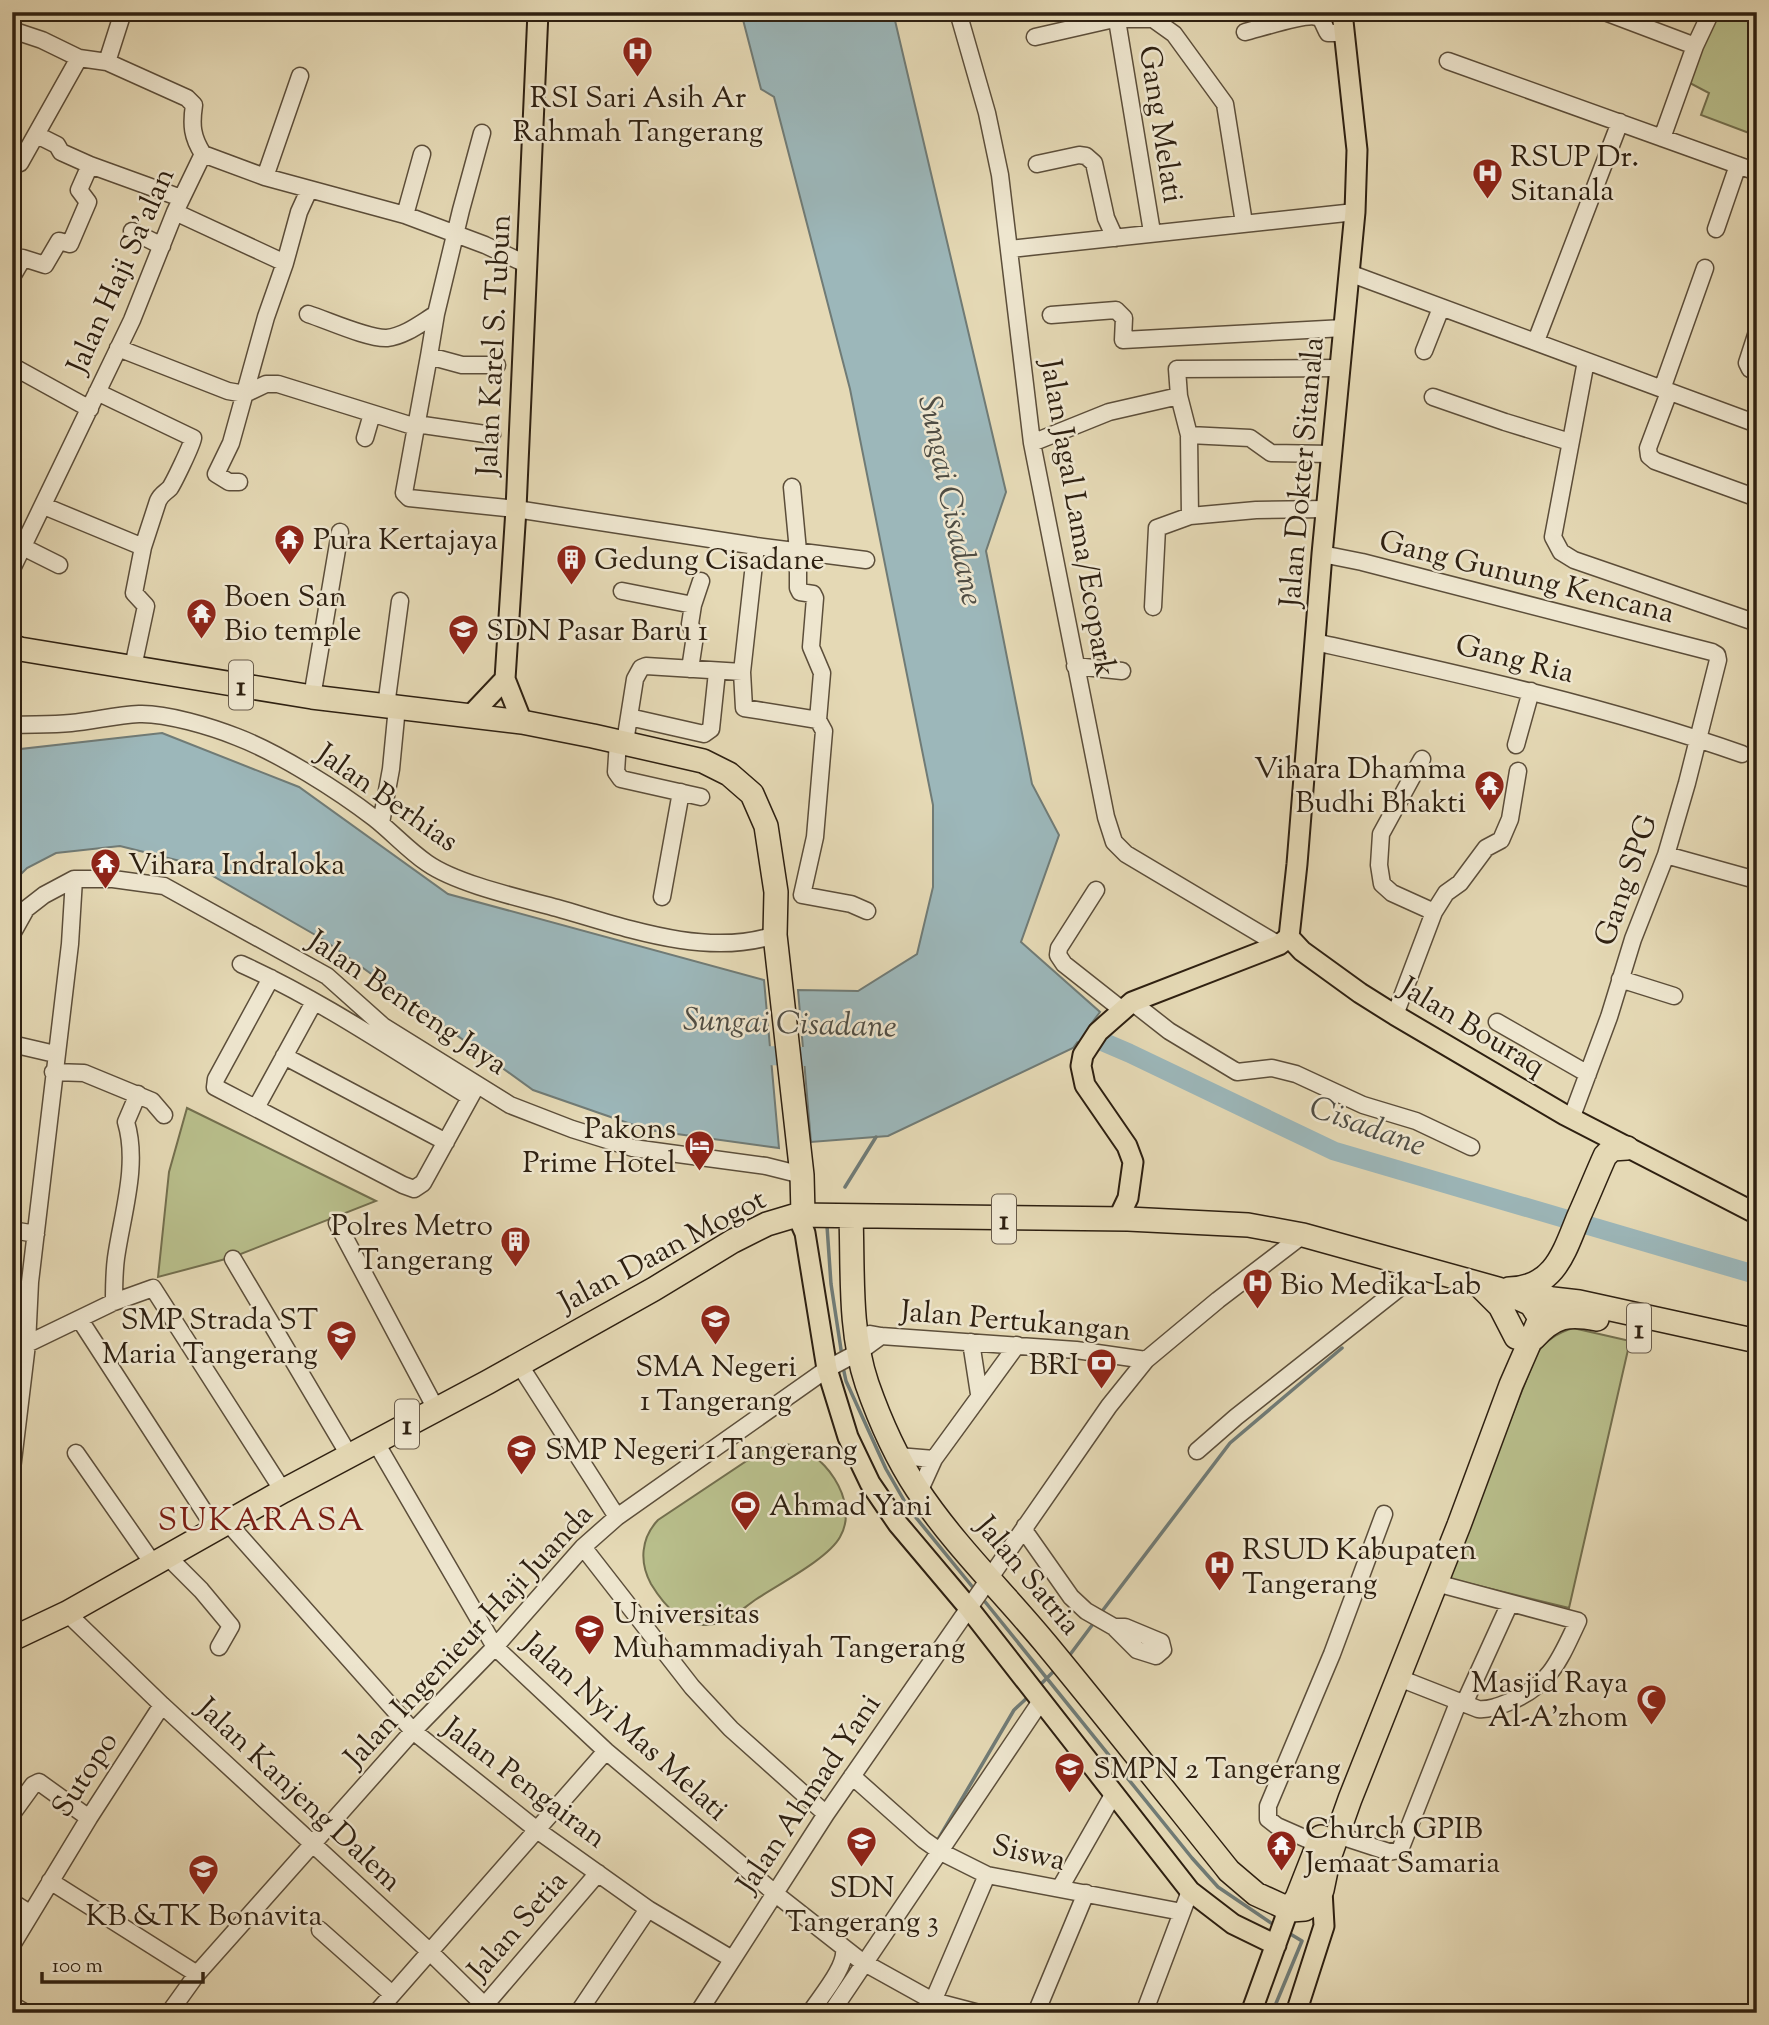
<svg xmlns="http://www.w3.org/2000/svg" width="1769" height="2025" viewBox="0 0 1769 2025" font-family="'Sorts Mill Goudy',serif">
  <rect width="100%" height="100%" fill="#e5d9b5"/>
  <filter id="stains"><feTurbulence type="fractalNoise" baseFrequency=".00286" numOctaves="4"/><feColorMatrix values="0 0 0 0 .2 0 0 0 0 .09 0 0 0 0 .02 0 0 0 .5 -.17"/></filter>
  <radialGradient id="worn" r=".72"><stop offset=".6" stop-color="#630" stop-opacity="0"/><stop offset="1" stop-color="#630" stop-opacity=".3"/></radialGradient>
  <path fill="#b8be8b" stroke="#736f4e" stroke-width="2" d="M1709 12H1757V136L1701 115 1709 93 1686 81Z
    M187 1108 376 1201 233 1257 158 1277 169 1172Z
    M1573 1328 1630 1341 1569 1608 1447 1578 1537 1353C1547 1340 1557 1333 1573 1328Z
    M786 1444C822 1448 861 1501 840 1537 828 1559 777 1585 755 1600 745 1607 735 1616 724 1621 717 1624 711 1625 703 1625 680 1624 662 1602 651 1584 639 1562 641 1538 658 1520L763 1450Z"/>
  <path fill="#9cb7ba" stroke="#707b76" stroke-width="2" d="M741 12H893L1006 492 986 551 1032 784 1059 835 1021 942 1100 1012 1073 1048 888 1136 811 1142 798 990 858 991 917 954 933 887V805L850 389 774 97 761 89Z
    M162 733 299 787 448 894 764 980 779 1148 648 1130 533 1090 324 940 192 864 120 846 56 853 27 868 12 883V750Z"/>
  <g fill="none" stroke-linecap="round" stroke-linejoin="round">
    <path stroke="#707b76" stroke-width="3.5" d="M845 1187 876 1137
      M827 1226 831 1284 842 1356
      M843 1367 846 1381 886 1469 909 1509 975 1590
      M982 1598 1192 1858 1218 1887 1277 1927
      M1100 1614 1230 1443 1342 1348
      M1069 1656 1096 1620
      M1039 1686 1056 1669
      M936 1843 1014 1710 1029 1696
      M821 2013 840 1986
      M1272 2013 1302 1941 1287 1932"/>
    <path stroke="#9cb7ba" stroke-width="19" d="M1080 1032 1129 1053 1334 1151 1757 1275
      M746 1055 828 1057"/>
    <defs>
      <path id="minor" d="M958 12 987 113 1000 175 1032 443 1106 817 1114 842 1126 854 1279 945
        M1092 12V24L1114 19H1153L1174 34 1225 104 1244 223
        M1605 12 1695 46
        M1117 20 1152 232
        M12 30 42 40 79 58 107 62 187 98 194 105C191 125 192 137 203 154
        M1245 32C1258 29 1309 12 1319 18 1323 20 1325 29 1328 33H1345
        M1035 37 1092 24
        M1448 61 1757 172
        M107 62 123 12
        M482 133 461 210 436 314 429 356 462 365H497
        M37 135 57 145 61 152 90 165
        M1662 138 1695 46 1711 12
        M203 154 265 177 405 215 485 245 528 265
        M20 163 79 58
        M1037 164 1079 155 1086 156 1094 163 1106 218 1115 238
        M265 177 300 76
        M175 212 285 263
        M405 215 422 154
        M1716 229 1738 165
        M132 231 162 246
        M1010 249 1355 212
        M1349 273 1757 424
        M12 277 23 258 45 265 59 241 70 244 88 202 79 190 90 165 181 198
        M308 314C327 320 368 339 387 338 405 336 421 323 436 314
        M1051 315 1116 310 1124 318 1123 340 1344 328
        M1757 332 1747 363 1750 369 1757 372
        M1536 341 1620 122
        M118 348 228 391 245 394 266 384H278L416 427 404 493 409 498 516 509 756 546 866 560
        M1424 351 1441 308
        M1586 361 1553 537 1561 552 1574 560 1757 623
        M12 366 90 409
        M1662 389 1705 268
        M97 392 193 438C192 445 174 482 170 488 165 493 161 494 158 501L143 547 134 593 146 606 133 667
        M1669 392 1648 448 1649 456 1655 461 1757 498
        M1433 397 1505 422 1570 442
        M416 424 492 435
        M416 427 429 356
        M1189 435 1250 438 1271 453 1332 454
        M365 438 372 414
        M1032 443 1109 412 1179 396
        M239 482H229L216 474 231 443 266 317 285 263 299 212 309 190
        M792 487 798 551V588L800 592 813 594 815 598 811 647 822 673 818 720 824 731 815 837 802 895 851 904 867 911
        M44 506 143 547
        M1190 516 1189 435 1179 396 1177 369 1341 368
        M23 547 59 565
        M1322 554 1362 562 1712 652 1717 655 1718 660 1687 783 1666 855 1633 939 1609 1017 1571 1119
        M12 569 132 320 175 212 203 154
        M622 591 693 605 701 581
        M1153 607 1157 528 1190 516 1256 510 1327 509
        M1315 642C1459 674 1602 705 1742 754
        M1075 666 1122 671
        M690 669 695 636 690 624 693 605
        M742 672 744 708 818 720
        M312 697 340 532
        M386 706 400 601
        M629 717 704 734 711 729 717 672
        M12 725C32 724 51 725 71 723 93 721 116 715 139 714 166 713 212 727 237 737 279 753 339 791 374 818 392 832 408 850 427 863 457 884 520 898 557 908 624 927 705 958 775 935
        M618 741 616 772 621 779 701 797
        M625 742 635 679 641 668 646 666 742 672 756 546
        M1516 745 1531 691
        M1422 759 1381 834 1379 865 1382 884 1392 893 1434 912
        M381 823 391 769 397 707
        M1666 855 1756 880
        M1096 890 1059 948 1058 955 1064 964 1121 1009
        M662 897 681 792
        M12 934 26 909 44 895 74 879H113L164 886 327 976 383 1026 510 1105 572 1129 633 1148 766 1166 802 1175
        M241 964C321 1000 395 1051 470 1097
        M271 978 216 1079 215 1087 403 1185 414 1189 423 1183 477 1085
        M1620 979 1674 996
        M1132 1002 1169 1031 1237 1072 1272 1068 1296 1074 1363 1105 1416 1121 1471 1147
        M1395 1015 1434 912 1446 893 1460 883 1486 848 1501 840 1510 819 1518 771
        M1497 1022 1588 1074
        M12 1044 55 1054
        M284 1056 446 1142
        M53 1072 84 1073 152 1101 164 1115
        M256 1108 314 1002
        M337 1223 436 1409
        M12 1230 36 1234
        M233 1259 349 1455
        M114 1302C114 1288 114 1273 116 1258 122 1215 139 1165 126 1122L138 1094
        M80 1320 216 1530
        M870 1334 881 1336 1076 1350 1146 1360
        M12 1340 27 1344 114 1302 153 1288 283 1491
        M971 1342 979 1394
        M519 1364 617 1517
        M375 1441 495 1647 606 1751 782 1899 861 1961 933 2001 979 2013
        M1197 1451 1236 1417 1426 1267
        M76 1453 154 1565
        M898 1456 934 1459
        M12 1469 27 1344 30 1282 70 944 74 879
        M919 1492 934 1459 1017 1345
        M228 1523 413 1731 537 1830 648 1909 732 1959
        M1025 1526 1026 1533 1071 1597 1086 1611 1114 1627H1125L1161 1642 1163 1650 1156 1656 1137 1650 1114 1627
        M583 1547 692 1687 731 1729 826 1814
        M168 1557 201 1590 231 1626 219 1647
        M67 1613 162 1705 429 1951 484 2005 498 2013
        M1399 1678 1478 1709C1489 1710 1499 1706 1509 1702 1551 1685 1560 1659 1578 1621L1436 1583
        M1464 1704 1510 1603
        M852 1776 924 1840 941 1852 987 1875 1182 1912
        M12 1814 33 1785 39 1782 89 1818
        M1337 1835 1389 1852 1400 1850 1458 1703
        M1318 1844 1277 1826 1268 1819V1806L1332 1654 1384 1514
        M50 1881 197 1974
        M1060 1888 1113 1795
        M12 1902 31 1914
        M320 1930 392 1994
        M12 1945 89 1818 162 1705
        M12 2005 26 2013
        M479 2012 598 1873
        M169 2013 197 1974 413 1731 495 1647 583 1547 617 1517 827 1369 859 1352 881 1336
        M376 2013 606 1751
        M578 2013 648 1909
        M698 2013 826 1814 1109 1406 1146 1360 1218 1300 1303 1235
        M810 2013C820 1997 847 1967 844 1948
        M831 2013 1041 1701
        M928 2013 987 1875
        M1036 2013 1086 1893
        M1144 2013 1190 1891"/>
      <path id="major" d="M471 715 505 679
        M522 722 505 679 516 509 538 12
        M1289 937 1297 864 1322 554 1355 212 1357 150 1342 12
        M1289 937 1302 951 1360 993 1395 1015 1565 1115 1757 1214
        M797 1215 805 1233 827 1369 848 1437 870 1483 898 1524 968 1607 1190 1891 1233 1924 1276 1945
        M1118 1219 1128 1198 1133 1162 1127 1146 1085 1085 1081 1066 1083 1055 1098 1032 1132 1002 1279 945 1289 937
        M1251 2013 1285 1919 1286 1908
        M1296 2013 1324 1926 1322 1890"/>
      <path id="highway" d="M12 646 20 649 312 697 522 722 593 736 703 761 729 774 752 794 766 826 776 892 775 935 802 1175 803 1214
        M851 1216C853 1272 849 1331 867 1384 880 1421 896 1457 917 1489 954 1545 1004 1593 1046 1644 1108 1719 1168 1795 1229 1871L1256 1894 1291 1910 1305 1909 1311 1905 1322 1890 1328 1861 1350 1799 1459 1525 1511 1385 1549 1298
        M1480 1286 1500 1306 1516 1337
        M1509 1289C1555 1288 1564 1252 1579 1216 1588 1196 1596 1176 1605 1156L1612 1149 1627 1148
        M1534 1301 1544 1298 1579 1302 1757 1341
        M1534 1338C1554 1316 1568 1313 1597 1319
        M12 1639 67 1613 283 1491 488 1382 654 1289 733 1241 767 1224 797 1215 1128 1219 1248 1225 1303 1235 1498 1289 1531 1304 1540 1318
        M1286 1908 1293 1904 1297 1898 1321 1837"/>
    </defs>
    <use href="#minor" stroke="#5c4e3a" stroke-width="19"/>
    <use href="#major" stroke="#2e2011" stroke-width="23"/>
    <use href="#highway" stroke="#2e2011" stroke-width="26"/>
    <use href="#minor" stroke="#eee6cf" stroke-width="16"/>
    <use href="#major" stroke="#e5d9b5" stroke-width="19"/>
    <use href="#highway" stroke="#e5d9b5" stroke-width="23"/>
  </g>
  <defs>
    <symbol id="hospital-pin" viewBox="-11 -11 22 30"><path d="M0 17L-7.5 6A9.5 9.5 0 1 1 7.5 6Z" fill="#8f2418" stroke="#eee6cf"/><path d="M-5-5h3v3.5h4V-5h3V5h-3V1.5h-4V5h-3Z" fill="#fff"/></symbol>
    <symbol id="temple-pin" viewBox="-11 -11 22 30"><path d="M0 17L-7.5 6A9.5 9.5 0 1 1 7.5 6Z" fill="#8f2418" stroke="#eee6cf"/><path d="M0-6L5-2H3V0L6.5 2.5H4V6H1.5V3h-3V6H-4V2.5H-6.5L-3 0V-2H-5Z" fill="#fff"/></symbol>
    <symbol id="building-pin" viewBox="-11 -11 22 30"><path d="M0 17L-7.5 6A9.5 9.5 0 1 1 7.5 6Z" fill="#8f2418" stroke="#eee6cf"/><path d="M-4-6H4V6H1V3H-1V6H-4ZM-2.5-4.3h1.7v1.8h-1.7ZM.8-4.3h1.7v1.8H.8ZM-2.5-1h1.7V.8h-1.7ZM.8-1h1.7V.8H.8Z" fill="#fff"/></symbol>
    <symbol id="school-pin" viewBox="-11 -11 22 30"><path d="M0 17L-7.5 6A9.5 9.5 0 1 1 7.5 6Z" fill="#8f2418" stroke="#eee6cf"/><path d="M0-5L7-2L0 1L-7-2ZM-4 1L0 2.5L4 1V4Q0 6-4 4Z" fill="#fff"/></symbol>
    <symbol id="hotel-pin" viewBox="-11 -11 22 30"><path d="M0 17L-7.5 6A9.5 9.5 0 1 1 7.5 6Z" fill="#8f2418" stroke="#eee6cf"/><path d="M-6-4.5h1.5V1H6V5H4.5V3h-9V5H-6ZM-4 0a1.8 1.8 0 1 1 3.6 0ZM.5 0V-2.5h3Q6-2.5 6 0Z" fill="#fff"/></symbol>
    <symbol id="bank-pin" viewBox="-11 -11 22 30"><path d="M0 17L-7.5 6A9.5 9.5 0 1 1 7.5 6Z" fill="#8f2418" stroke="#eee6cf"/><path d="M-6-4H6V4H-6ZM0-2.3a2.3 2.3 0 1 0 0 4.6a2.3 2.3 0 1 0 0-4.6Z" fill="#fff"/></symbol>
    <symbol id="stadium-pin" viewBox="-11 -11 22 30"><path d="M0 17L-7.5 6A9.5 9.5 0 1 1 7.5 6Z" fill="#8f2418" stroke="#eee6cf"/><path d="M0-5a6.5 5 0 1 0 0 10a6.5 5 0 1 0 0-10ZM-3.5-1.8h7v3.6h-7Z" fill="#fff"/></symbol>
    <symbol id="university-pin" viewBox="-11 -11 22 30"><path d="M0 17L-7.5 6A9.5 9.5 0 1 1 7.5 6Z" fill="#8f2418" stroke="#eee6cf"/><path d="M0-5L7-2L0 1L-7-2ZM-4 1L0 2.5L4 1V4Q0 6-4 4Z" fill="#fff"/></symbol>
    <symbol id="mosque-pin" viewBox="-11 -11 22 30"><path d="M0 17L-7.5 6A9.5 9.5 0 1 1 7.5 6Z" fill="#8f2418" stroke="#eee6cf"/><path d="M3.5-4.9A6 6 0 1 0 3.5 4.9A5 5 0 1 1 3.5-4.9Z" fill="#fff"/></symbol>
  </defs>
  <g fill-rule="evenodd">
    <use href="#hospital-pin" x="620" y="34" width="35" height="47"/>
    <use href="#hospital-pin" x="1470" y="156" width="35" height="47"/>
    <use href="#temple-pin" x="272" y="522" width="35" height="47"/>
    <use href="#building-pin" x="554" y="542" width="35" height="47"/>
    <use href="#temple-pin" x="184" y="596" width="35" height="47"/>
    <use href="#school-pin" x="446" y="612" width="35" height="47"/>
    <use href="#temple-pin" x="1472" y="768" width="35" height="47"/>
    <use href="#temple-pin" x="88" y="846" width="35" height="47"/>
    <use href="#hotel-pin" x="682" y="1128" width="35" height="47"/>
    <use href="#building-pin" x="498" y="1224" width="35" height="47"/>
    <use href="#hospital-pin" x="1240" y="1266" width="35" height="47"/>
    <use href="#school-pin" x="698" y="1302" width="35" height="47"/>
    <use href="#school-pin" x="324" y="1318" width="35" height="47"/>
    <use href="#bank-pin" x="1084" y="1346" width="35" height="47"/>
    <use href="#school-pin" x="504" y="1432" width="35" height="47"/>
    <use href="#stadium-pin" x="728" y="1488" width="35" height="47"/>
    <use href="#hospital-pin" x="1202" y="1548" width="35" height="47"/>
    <use href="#university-pin" x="572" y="1612" width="35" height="47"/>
    <use href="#mosque-pin" x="1634" y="1682" width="35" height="47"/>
    <use href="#university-pin" x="1052" y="1750" width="35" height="47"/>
    <use href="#school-pin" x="844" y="1824" width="35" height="47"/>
    <use href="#temple-pin" x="1264" y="1828" width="35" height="47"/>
    <use href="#school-pin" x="186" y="1852" width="35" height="47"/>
  </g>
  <g text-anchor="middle" stroke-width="5" stroke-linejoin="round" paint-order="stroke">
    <g fill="#eee6cf" stroke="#685b4a" stroke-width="2">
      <rect x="229" y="660.5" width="24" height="49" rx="5"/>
      <rect x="992" y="1194.5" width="24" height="49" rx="5"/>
      <rect x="1627" y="1303.5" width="24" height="49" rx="5"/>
      <rect x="395" y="1399.5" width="24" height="49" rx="5"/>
    </g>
    <g font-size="28" font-weight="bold" fill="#2e2011">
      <text x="241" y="695">1</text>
      <text x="1004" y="1229">1</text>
      <text x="1639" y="1338">1</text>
      <text x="407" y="1434">1</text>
    </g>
    <g font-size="30" fill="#2e2011" stroke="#eee6cf" text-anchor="start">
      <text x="638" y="107" text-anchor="middle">RSI Sari Asih Ar<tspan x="638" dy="34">Rahmah Tangerang</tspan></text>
      <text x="1510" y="166">RSUP Dr.<tspan x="1510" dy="34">Sitanala</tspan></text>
      <text x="313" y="549">Pura Kertajaya</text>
      <text x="594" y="569">Gedung Cisadane</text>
      <text x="224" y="606">Boen San<tspan x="224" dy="34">Bio temple</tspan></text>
      <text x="486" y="640">SDN Pasar Baru 1</text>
      <text x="1466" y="778" text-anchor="end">Vihara Dhamma<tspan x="1466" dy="34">Budhi Bhakti</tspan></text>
      <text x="128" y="874">Vihara Indraloka</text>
      <text x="676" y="1138" text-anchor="end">Pakons<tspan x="676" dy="34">Prime Hotel</tspan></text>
      <text x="493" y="1235" text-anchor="end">Polres Metro<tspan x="493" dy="34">Tangerang</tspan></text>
      <text x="1280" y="1294">Bio Medika Lab</text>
      <text x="318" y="1329" text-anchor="end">SMP Strada ST<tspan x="318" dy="34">Maria Tangerang</tspan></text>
      <text x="1079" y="1374" text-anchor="end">BRI</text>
      <text x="716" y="1376" text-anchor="middle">SMA Negeri<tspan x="716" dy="34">1 Tangerang</tspan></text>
      <text x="545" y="1459">SMP Negeri 1 Tangerang</text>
      <text x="769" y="1515">Ahmad Yani</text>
      <text x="1242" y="1559">RSUD Kabupaten<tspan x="1242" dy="34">Tangerang</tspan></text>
      <text x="613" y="1623">Universitas<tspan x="613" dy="34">Muhammadiyah Tangerang</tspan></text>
      <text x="1628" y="1692" text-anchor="end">Masjid Raya<tspan x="1628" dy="34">Al-A'zhom</tspan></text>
      <text x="1093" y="1778">SMPN 2 Tangerang</text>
      <text x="1305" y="1838">Church GPIB<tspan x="1305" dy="34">Jemaat Samaria</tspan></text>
      <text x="862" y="1897" text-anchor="middle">SDN<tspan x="862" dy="34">Tangerang 3</tspan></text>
      <text x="204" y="1925" text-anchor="middle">KB &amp;TK Bonavita</text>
    </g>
    <g font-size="30" fill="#2e2011" stroke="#eee6cf">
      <text transform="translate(1162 124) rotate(81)" y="10">Gang Melati</text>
      <text transform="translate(120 270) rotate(-66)" y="10">Jalan Haji Sa'alan</text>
      <text transform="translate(493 345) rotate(-87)" y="10">Jalan Karel S. Tubun</text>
      <text transform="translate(1301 472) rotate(-85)" y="10">Jalan Dokter Sitanala</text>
      <text transform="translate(1079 518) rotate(80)" y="10">Jalan Jagal Lama/Ecopark</text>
      <text transform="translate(1527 576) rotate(14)" y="10">Gang Gunung Kencana</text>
      <text transform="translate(1515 658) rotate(14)" y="10">Gang Ria</text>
      <text transform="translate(388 797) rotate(35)" y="10">Jalan Berhias</text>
      <text transform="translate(1625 880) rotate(-71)" y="10">Gang SPG</text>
      <text transform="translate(408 1002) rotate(34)" y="10">Jalan Benteng Jaya</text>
      <text transform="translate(1473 1026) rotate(31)" y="10">Jalan Bouraq</text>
      <text transform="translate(662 1250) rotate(-28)" y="10">Jalan Daan Mogot</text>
      <text transform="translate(1016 1320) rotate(5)" y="10">Jalan Pertukangan</text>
      <text transform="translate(1029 1575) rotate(50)" y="10">Jalan Satria</text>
      <text transform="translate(468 1635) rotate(-47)" y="10">Jalan Ingenieur Haji Juanda</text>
      <text transform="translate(626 1726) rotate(42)" y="10">Jalan Nyi Mas Melati</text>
      <text transform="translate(84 1774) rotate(-57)" y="10">Sutopo</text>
      <text transform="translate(525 1782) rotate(37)" y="10">Jalan Pengairan</text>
      <text transform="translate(808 1793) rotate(-56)" y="10">Jalan Ahmad Yani</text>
      <text transform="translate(300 1794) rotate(43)" y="10">Jalan Kanjeng Dalem</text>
      <text transform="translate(1029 1852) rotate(13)" y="10">Siswa</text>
      <text transform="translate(517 1925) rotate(-49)" y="10">Jalan Setia</text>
    </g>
    <g font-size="32" font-style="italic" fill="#4f4d44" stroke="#eee6cf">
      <text transform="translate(952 500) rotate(78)" y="11">Sungai Cisadane</text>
      <text transform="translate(790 1022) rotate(2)" y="11">Sungai Cisadane</text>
      <text transform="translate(1368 1125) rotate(20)" y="11">Cisadane</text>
    </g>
    <g font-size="33" letter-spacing="2" fill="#7a1f14" stroke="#eee6cf">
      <text x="262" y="1530">SUKARASA</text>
    </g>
  </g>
  <rect width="1769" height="2025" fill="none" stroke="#e5d9b5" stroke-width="42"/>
  <rect x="14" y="14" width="1741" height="1997" fill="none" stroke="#2e2011" stroke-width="3.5"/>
  <rect x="21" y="21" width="1727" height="1983" fill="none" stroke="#2e2011" stroke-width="2"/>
  <path d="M42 1972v10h161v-10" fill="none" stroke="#2e2011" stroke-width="3.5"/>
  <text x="52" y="1972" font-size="21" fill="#2e2011" stroke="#eee6cf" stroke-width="5" paint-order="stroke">100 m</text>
  <rect width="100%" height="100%" filter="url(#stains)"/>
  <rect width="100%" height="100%" fill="url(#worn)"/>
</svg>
